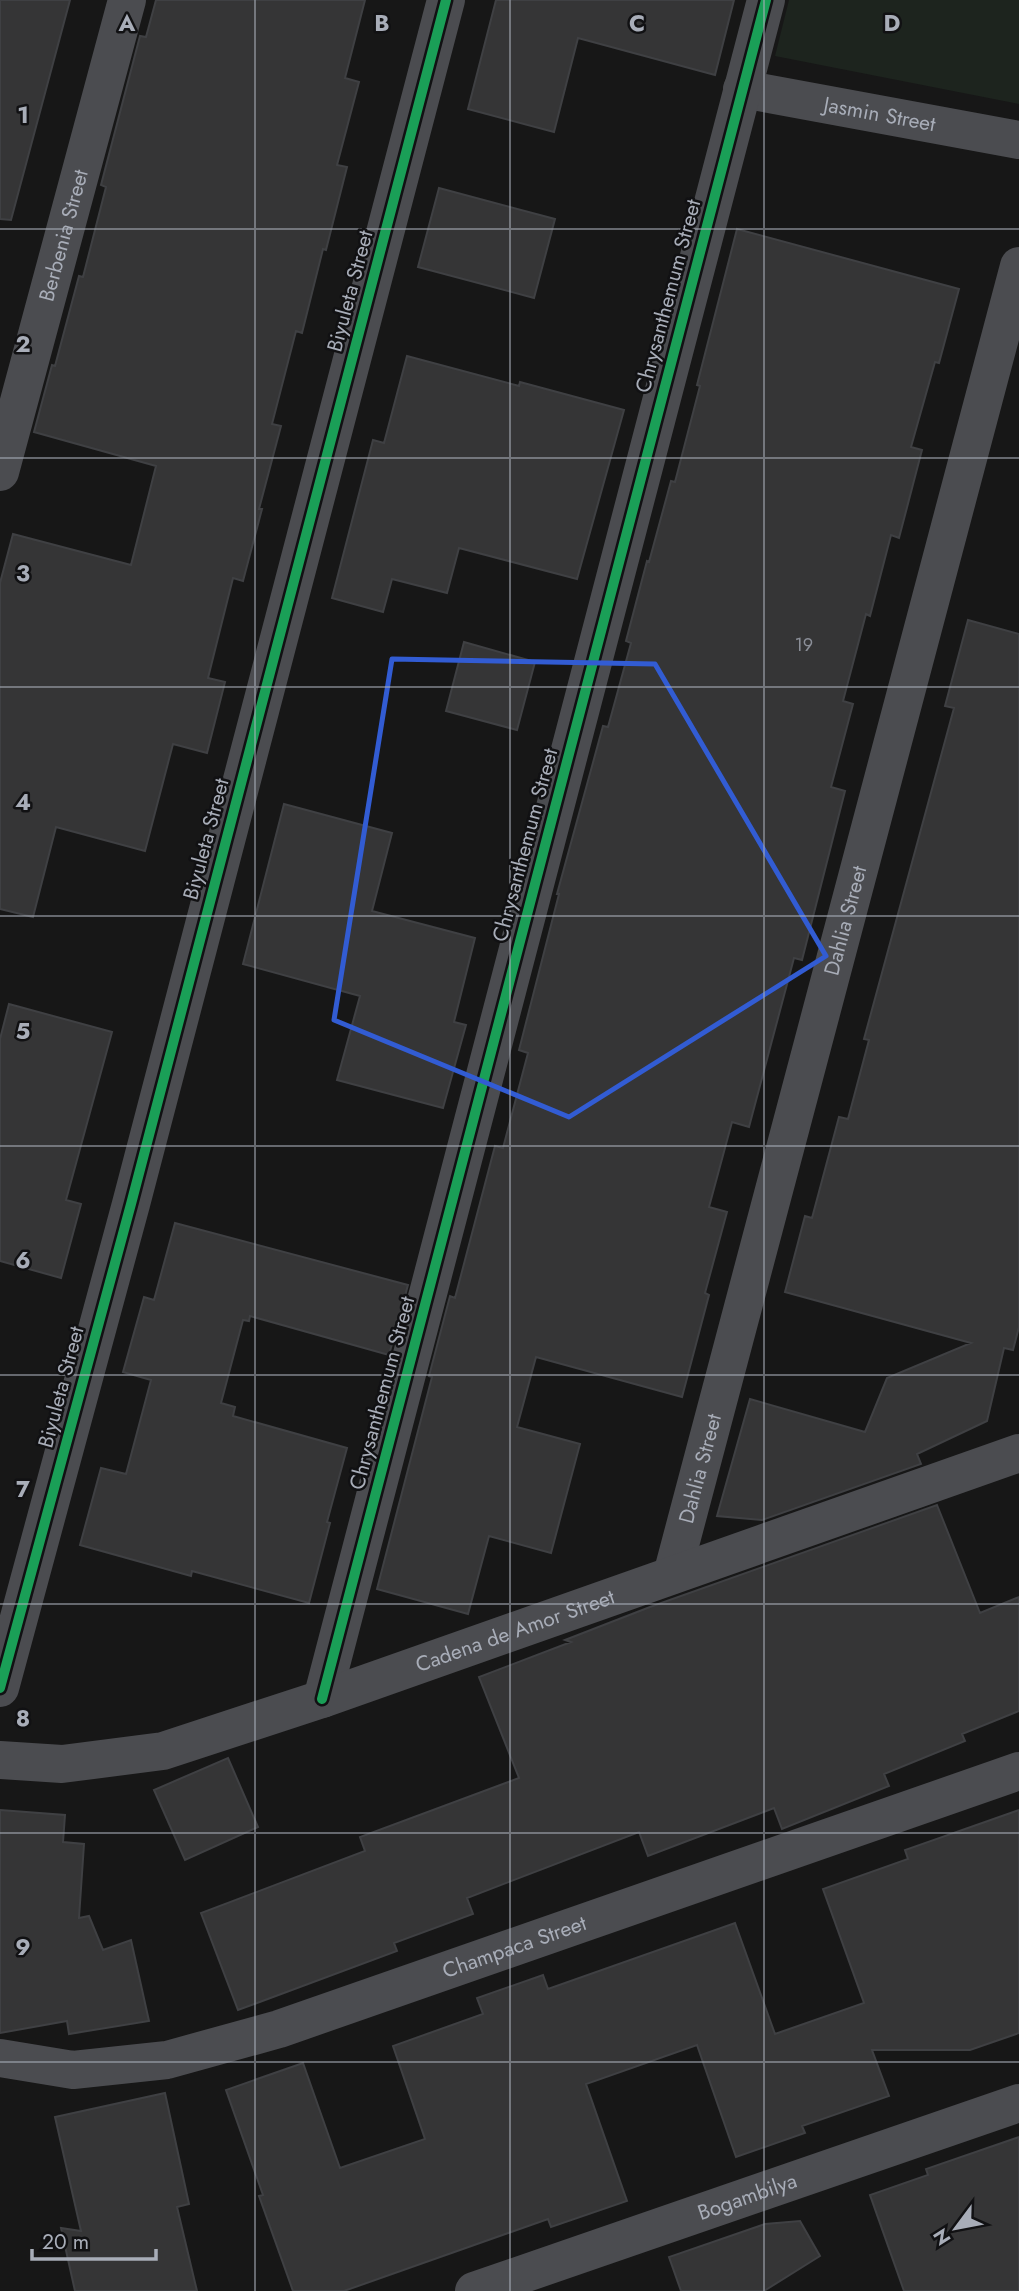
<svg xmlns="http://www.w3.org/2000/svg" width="1019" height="2291" viewBox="0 0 1019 2291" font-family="Jost,sans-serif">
  <rect width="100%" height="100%" fill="#171717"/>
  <path fill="#1d241e" d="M789 0H1019V104L775 56Z"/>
  <path fill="#353536" stroke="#3f4043" stroke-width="2" d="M0 0H70L11 220 0 219Z
    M156 0H365L345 78 359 82 337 165 347 167 326 250 323 249 302 333 296 331 272 424 281 426 259 509H262L243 581 233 578 208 678 225 682 207 753 173 744 145 851 56 827 33 917 0 909V583L13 534 131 565 156 466 34 432 52 365 55 366 79 276 83 277 106 187 101 185 140 36 146 37Z
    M496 0H734L715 75 578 38 554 132 468 109Z
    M439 188 555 219 534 298 418 267Z
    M737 229 959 289 939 363 935 362 911 447 922 450 899 538 891 535 870 616 866 614 843 701 853 704 831 787 845 791 802 960 794 958 749 1127 732 1122 709 1207 727 1212 705 1293 709 1295 682 1397 536 1357 517 1427 580 1444 551 1553 489 1536 468 1614 377 1589 432 1377 429 1376 450 1296 455 1298 495 1146 503 1148 528 1053 519 1050 559 894H557L603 726 608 727 631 643 626 641 647 561 649 562 671 481 675 482 700 386 697 385Z
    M407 356 519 386 520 382 624 410 577 579 459 548 447 593 392 579 383 612 332 598 373 440 384 443Z
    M968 620 1019 634V1327L1013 1350 1004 1348 987 1421 917 1454 921 1464 762 1520 717 1516 750 1399 865 1432 887 1378 971 1343 785 1292 805 1216 812 1218 839 1117 848 1119 869 1040 864 1039 954 708 945 706Z
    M464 642 535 662 517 730 446 711Z
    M284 804 392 833 372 911 475 938 454 1022 466 1025 443 1108 337 1080 360 996 243 964Z
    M9 1004 112 1032 66 1200 81 1204 61 1278 0 1261V1039Z
    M175 1223 408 1285 389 1355 250 1316 249 1321 243 1320 221 1403 235 1407 233 1416 347 1448 327 1522 330 1523 309 1603 192 1571 191 1576 80 1545 101 1468 126 1474 151 1380 123 1372 144 1297 154 1300Z
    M937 1505 980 1613 1019 1597V1711L962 1734 965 1741 884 1774 889 1786 782 1829 774 1808 648 1856 639 1832 467 1898 473 1914 394 1943 397 1951 238 2010 201 1913 365 1851 360 1837 519 1778 479 1677 571 1642 565 1640 650 1607Z
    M228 1758 258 1827 185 1860 154 1790Z
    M0 1810 65 1815 63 1842 84 1844 79 1918 89 1916 103 1950 131 1940 149 2021 69 2034 67 2021 0 2033Z
    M1019 1810V2033L970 2050H872L889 2096 802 2126 805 2133 736 2157 697 2045 586 2084 627 2201 551 2227 548 2219 344 2291H293L259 2196 263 2195 226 2090 303 2063 340 2168 425 2139 393 2046 483 2014 477 1998 543 1975 548 1989 735 1923 775 2034 864 2003 823 1889 908 1859 905 1850Z
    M165 2093 189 2204 177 2207 197 2291H75L61 2228 81 2231 55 2117Z
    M1019 2137V2291H904L870 2195 928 2175 926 2169Z
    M800 2221 820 2256 764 2291H681L669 2257 765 2224Z"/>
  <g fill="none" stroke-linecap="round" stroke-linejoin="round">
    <g stroke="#4b4c50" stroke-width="38">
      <path id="s1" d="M742 89 1019 140"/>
      <path id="s2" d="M0 472 127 0"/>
      <path id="s3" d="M672 1575 1019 266"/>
      <path d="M0 1688 131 1204 446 0"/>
      <path d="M322 1699 766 0"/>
      <path id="s4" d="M0 1760 62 1764 163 1751 322 1699 1019 1453"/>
      <path id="s5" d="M0 2058 73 2070 167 2060 279 2029 1019 1771"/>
      <path id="s6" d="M474 2291 1019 2103"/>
    </g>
    <defs>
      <path id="cycleway" d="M0 1688 131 1204 446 0
        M322 1699 766 0"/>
    </defs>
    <use href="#cycleway" stroke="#111113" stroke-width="15"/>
    <use href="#cycleway" stroke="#1a9f57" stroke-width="10"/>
  </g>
  <path fill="none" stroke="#325cd3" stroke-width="5" stroke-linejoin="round" d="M392 659 655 664 826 956 569 1117 334 1020Z"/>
  <path fill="none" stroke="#a8adb8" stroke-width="2" stroke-opacity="0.55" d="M255 0V2291M510 0V2291M764 0V2291M0 229H1019M0 458H1019M0 687H1019M0 916H1019M0 1146H1019M0 1375H1019M0 1604H1019M0 1833H1019M0 2062H1019"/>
  <g text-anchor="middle" stroke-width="5" stroke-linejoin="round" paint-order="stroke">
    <g font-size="18" fill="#8b8f98">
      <text x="804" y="651">19</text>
    </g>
    <g font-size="21" fill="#a8adb8" stroke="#111113">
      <text dy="7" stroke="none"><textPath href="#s1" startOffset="140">Jasmin Street</textPath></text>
      <text dy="7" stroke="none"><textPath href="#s2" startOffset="245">Berbenia Street</textPath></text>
      <text transform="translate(350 291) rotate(-75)" y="7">Biyuleta Street</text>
      <text transform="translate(668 296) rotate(-75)" y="7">Chrysanthemum Street</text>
      <text transform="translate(206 839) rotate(-75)" y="7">Biyuleta Street</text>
      <text transform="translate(525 845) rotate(-75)" y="7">Chrysanthemum Street</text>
      <text dy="7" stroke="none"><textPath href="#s3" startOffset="677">Dahlia Street</textPath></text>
      <text transform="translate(61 1387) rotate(-75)" y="7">Biyuleta Street</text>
      <text transform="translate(382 1393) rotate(-75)" y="7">Chrysanthemum Street</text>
      <text dy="7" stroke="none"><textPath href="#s3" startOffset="110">Dahlia Street</textPath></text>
      <text dy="7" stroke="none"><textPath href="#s4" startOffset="536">Cadena de Amor Street</textPath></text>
      <text dy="7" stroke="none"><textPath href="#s5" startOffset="534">Champaca Street</textPath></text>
      <text dy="7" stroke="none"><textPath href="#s6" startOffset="289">Bogambilya</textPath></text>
    </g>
  </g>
  <g font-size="23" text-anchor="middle" font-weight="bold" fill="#a8adb8" stroke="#111113" stroke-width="5" stroke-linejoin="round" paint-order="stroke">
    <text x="127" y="31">A</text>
    <text x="382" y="31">B</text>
    <text x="637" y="31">C</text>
    <text x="892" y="31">D</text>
    <text x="23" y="123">1</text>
    <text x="23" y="352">2</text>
    <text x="23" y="581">3</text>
    <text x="23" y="810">4</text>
    <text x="23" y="1039">5</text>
    <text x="23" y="1268">6</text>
    <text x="23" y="1497">7</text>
    <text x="23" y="1726">8</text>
    <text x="23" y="1955">9</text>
  </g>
  <g transform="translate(956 2228) rotate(238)" stroke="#111113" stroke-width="5" paint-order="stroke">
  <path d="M0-5L12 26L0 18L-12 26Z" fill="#a8adb8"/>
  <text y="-10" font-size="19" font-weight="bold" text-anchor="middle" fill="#a8adb8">N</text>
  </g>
  <path d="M32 2249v10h124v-10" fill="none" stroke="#a8adb8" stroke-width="3.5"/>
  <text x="42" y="2249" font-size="21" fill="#a8adb8" stroke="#111113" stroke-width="5" paint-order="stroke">20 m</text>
</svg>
